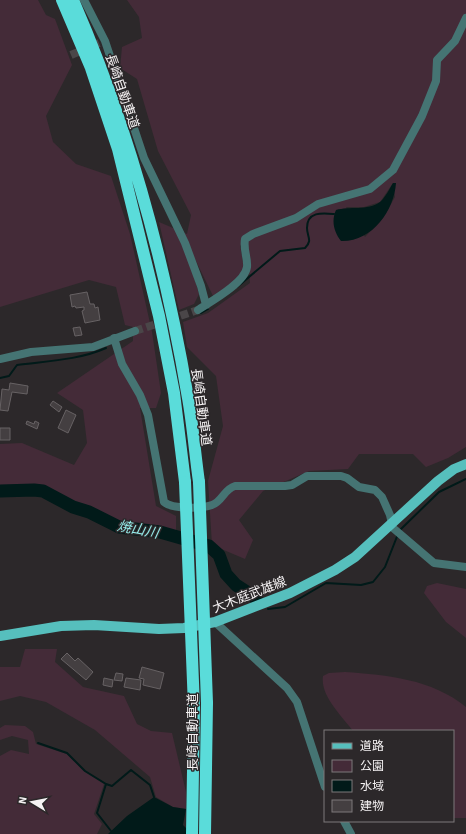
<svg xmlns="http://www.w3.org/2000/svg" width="466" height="834" viewBox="0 0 466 834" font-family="'Source Sans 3','Noto Sans JP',sans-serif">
  <rect width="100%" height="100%" fill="#2c282a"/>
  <path fill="#442b38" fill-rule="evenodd" d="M0 0H38L46 15 55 19 72 65 46 116 53 142 76 164 111 176 130 234 152 332 161 393 156 408H140L156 506 176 516V532L130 527 43 487 0 488V444L22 443 74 465 87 443 83 410 57 393 133 341V327L125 325 116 287 89 280 0 307Z
    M127 0H466V447L448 458 426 467 413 454H359L348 469 309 471 263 491 239 520 253 540 245 559 212 545 208 481 223 426 216 376 187 347 183 322 208 313 250 283 248 253 240 245 244 268 240 276 214 298 195 259 189 260 199 294 194 304 179 310 159 222 187 234 191 215 158 151 137 79 120 68 122 47 142 38 139 17ZM393 183 395 197 383 218 365 237 346 207H364L380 202Z
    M437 583 466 589V638L446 622 424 593 427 586Z
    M25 649H57L55 662 83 687 124 696 137 724 151 731 172 733 186 792V809L173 807 156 797 150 777 95 730 46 702 20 696 0 701V667H20Z
    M345 672C387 675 432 679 466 707V818H453V731H353C342 716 320 696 323 676L329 673Z
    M5 725 25 726 33 732 36 744 67 754 85 772 104 784 94 814 102 824 97 834H0V756L11 750 29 754 28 740 12 736 0 740V728Z"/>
  <path fill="#011a19" d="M393 183H396C394 211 372 242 341 241 334 232 331 221 336 210 349 206 368 211 380 202 385 198 390 188 393 183Z
    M154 797 173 807 186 809 183 825 192 834H108L127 816Z"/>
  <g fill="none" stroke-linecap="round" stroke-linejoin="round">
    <path stroke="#011a19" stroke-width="2" d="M237 287 280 251 305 248C313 240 307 237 307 228 307 211 323 213 334 214
      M201 313 208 309
      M0 378 9 376 17 365C47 361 79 360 106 348
      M400 530 439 492 466 479
      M268 609 285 607 326 583 361 585 373 582 385 567 398 534
      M38 743 67 753 85 771 106 784 97 813 111 831
      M106 784 112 786 131 770 150 785 154 797"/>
    <path stroke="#011a19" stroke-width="13" d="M0 491 34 490 43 491 73 507 89 512 119 527 160 532 209 546 219 555 226 574 236 585 256 598"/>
  </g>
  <path fill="#443f41" stroke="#676264" d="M87 292 90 304H94L95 308 98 307 100 320 85 323 82 311 84 310V307L76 308 75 306 72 307 70 295Z
    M80 327 82 335 75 336 73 328Z
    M10 383 28 386 27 394 12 392 8 411 0 410 2 389 9 390Z
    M53 401 62 407 59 412 50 405Z
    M66 410 76 415 68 433 58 428Z
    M27 421 34 424 35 421 39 423 37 429 26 424Z
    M0 428H10V440H0Z
    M67 653 75 661 78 658 93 672 86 680 61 659Z
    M142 667 164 673 160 689 143 685 144 679 139 678Z
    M116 673 123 674 122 681 114 680Z
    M104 678 113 680 112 687 103 685Z
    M126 678 141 680 140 690 124 687Z"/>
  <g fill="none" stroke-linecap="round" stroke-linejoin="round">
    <path stroke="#4a4648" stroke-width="8" stroke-dasharray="8 4" stroke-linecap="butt" d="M71 55 99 43
      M135 331 198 310"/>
    <path stroke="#457473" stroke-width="8" d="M84 0 105 41 144 158 185 243 201 286 206 305
      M198 310C210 302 245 283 247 267 248 258 243 250 245 239L253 234 296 218 318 204 370 189 393 170 422 116 436 81 437 60 455 41 466 18
      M114 338 122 364 140 395 148 415 164 502C172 509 201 509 212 505 222 502 224 489 235 486H285L292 485 307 476H341L347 478 359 487 375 490 382 497 390 515 393 528 434 563 466 567
      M0 359 31 352 93 347 135 331
      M215 622 287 688 297 702 325 787
      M344 821 351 834"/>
    <path stroke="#56bfbd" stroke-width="10" d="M0 636 61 626 94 625 159 629 184 628 215 622 290 593 335 570 355 557 438 481 454 469 466 464"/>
    <path stroke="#5adcda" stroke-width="12" d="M62 0 91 68 118 149 159 316 174 393 185 482
      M73 0C128 126 165 262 188 398 193 426 195 454 199 482
      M192 834 194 707
      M205 834 207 703"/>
    <path stroke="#5adcda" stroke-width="12" d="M185 482 194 707
      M199 482 207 703"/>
  </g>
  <g text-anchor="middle" stroke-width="3" stroke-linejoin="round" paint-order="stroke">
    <g font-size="13" fill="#f5f2f3" stroke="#2c282a">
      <text transform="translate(123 91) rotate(71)" y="5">長崎自動車道</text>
      <text transform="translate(202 407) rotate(82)" y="5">長崎自動車道</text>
      <text transform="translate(249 594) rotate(-21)" y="5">大木庭武雄線</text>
      <text transform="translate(192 732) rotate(-90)" y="5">長崎自動車道</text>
    </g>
    <g font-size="14" font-style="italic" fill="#94eae8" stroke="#2c282a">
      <text transform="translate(138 529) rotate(11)" y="5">焼山川</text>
    </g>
  </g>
  <rect x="324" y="730" width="130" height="92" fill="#2c282a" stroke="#7c797a"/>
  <rect x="332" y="743" width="20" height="6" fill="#56bfbd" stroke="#7c797a"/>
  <text x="360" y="750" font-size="12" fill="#f5f2f3">道路</text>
  <rect x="332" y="760" width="20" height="12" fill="#442b38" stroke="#7c797a"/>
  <text x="360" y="770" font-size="12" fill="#f5f2f3">公園</text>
  <rect x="332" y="780" width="20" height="12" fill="#011a19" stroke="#7c797a"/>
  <text x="360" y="790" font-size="12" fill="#f5f2f3">水域</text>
  <rect x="332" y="800" width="20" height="12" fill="#443f41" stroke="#7c797a"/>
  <text x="360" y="810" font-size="12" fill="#f5f2f3">建物</text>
  <g transform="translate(32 802) rotate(280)" stroke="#2c282a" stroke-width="3" paint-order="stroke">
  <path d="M0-3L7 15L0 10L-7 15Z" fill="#f5f2f3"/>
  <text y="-6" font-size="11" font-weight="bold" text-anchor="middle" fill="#f5f2f3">N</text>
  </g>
</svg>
